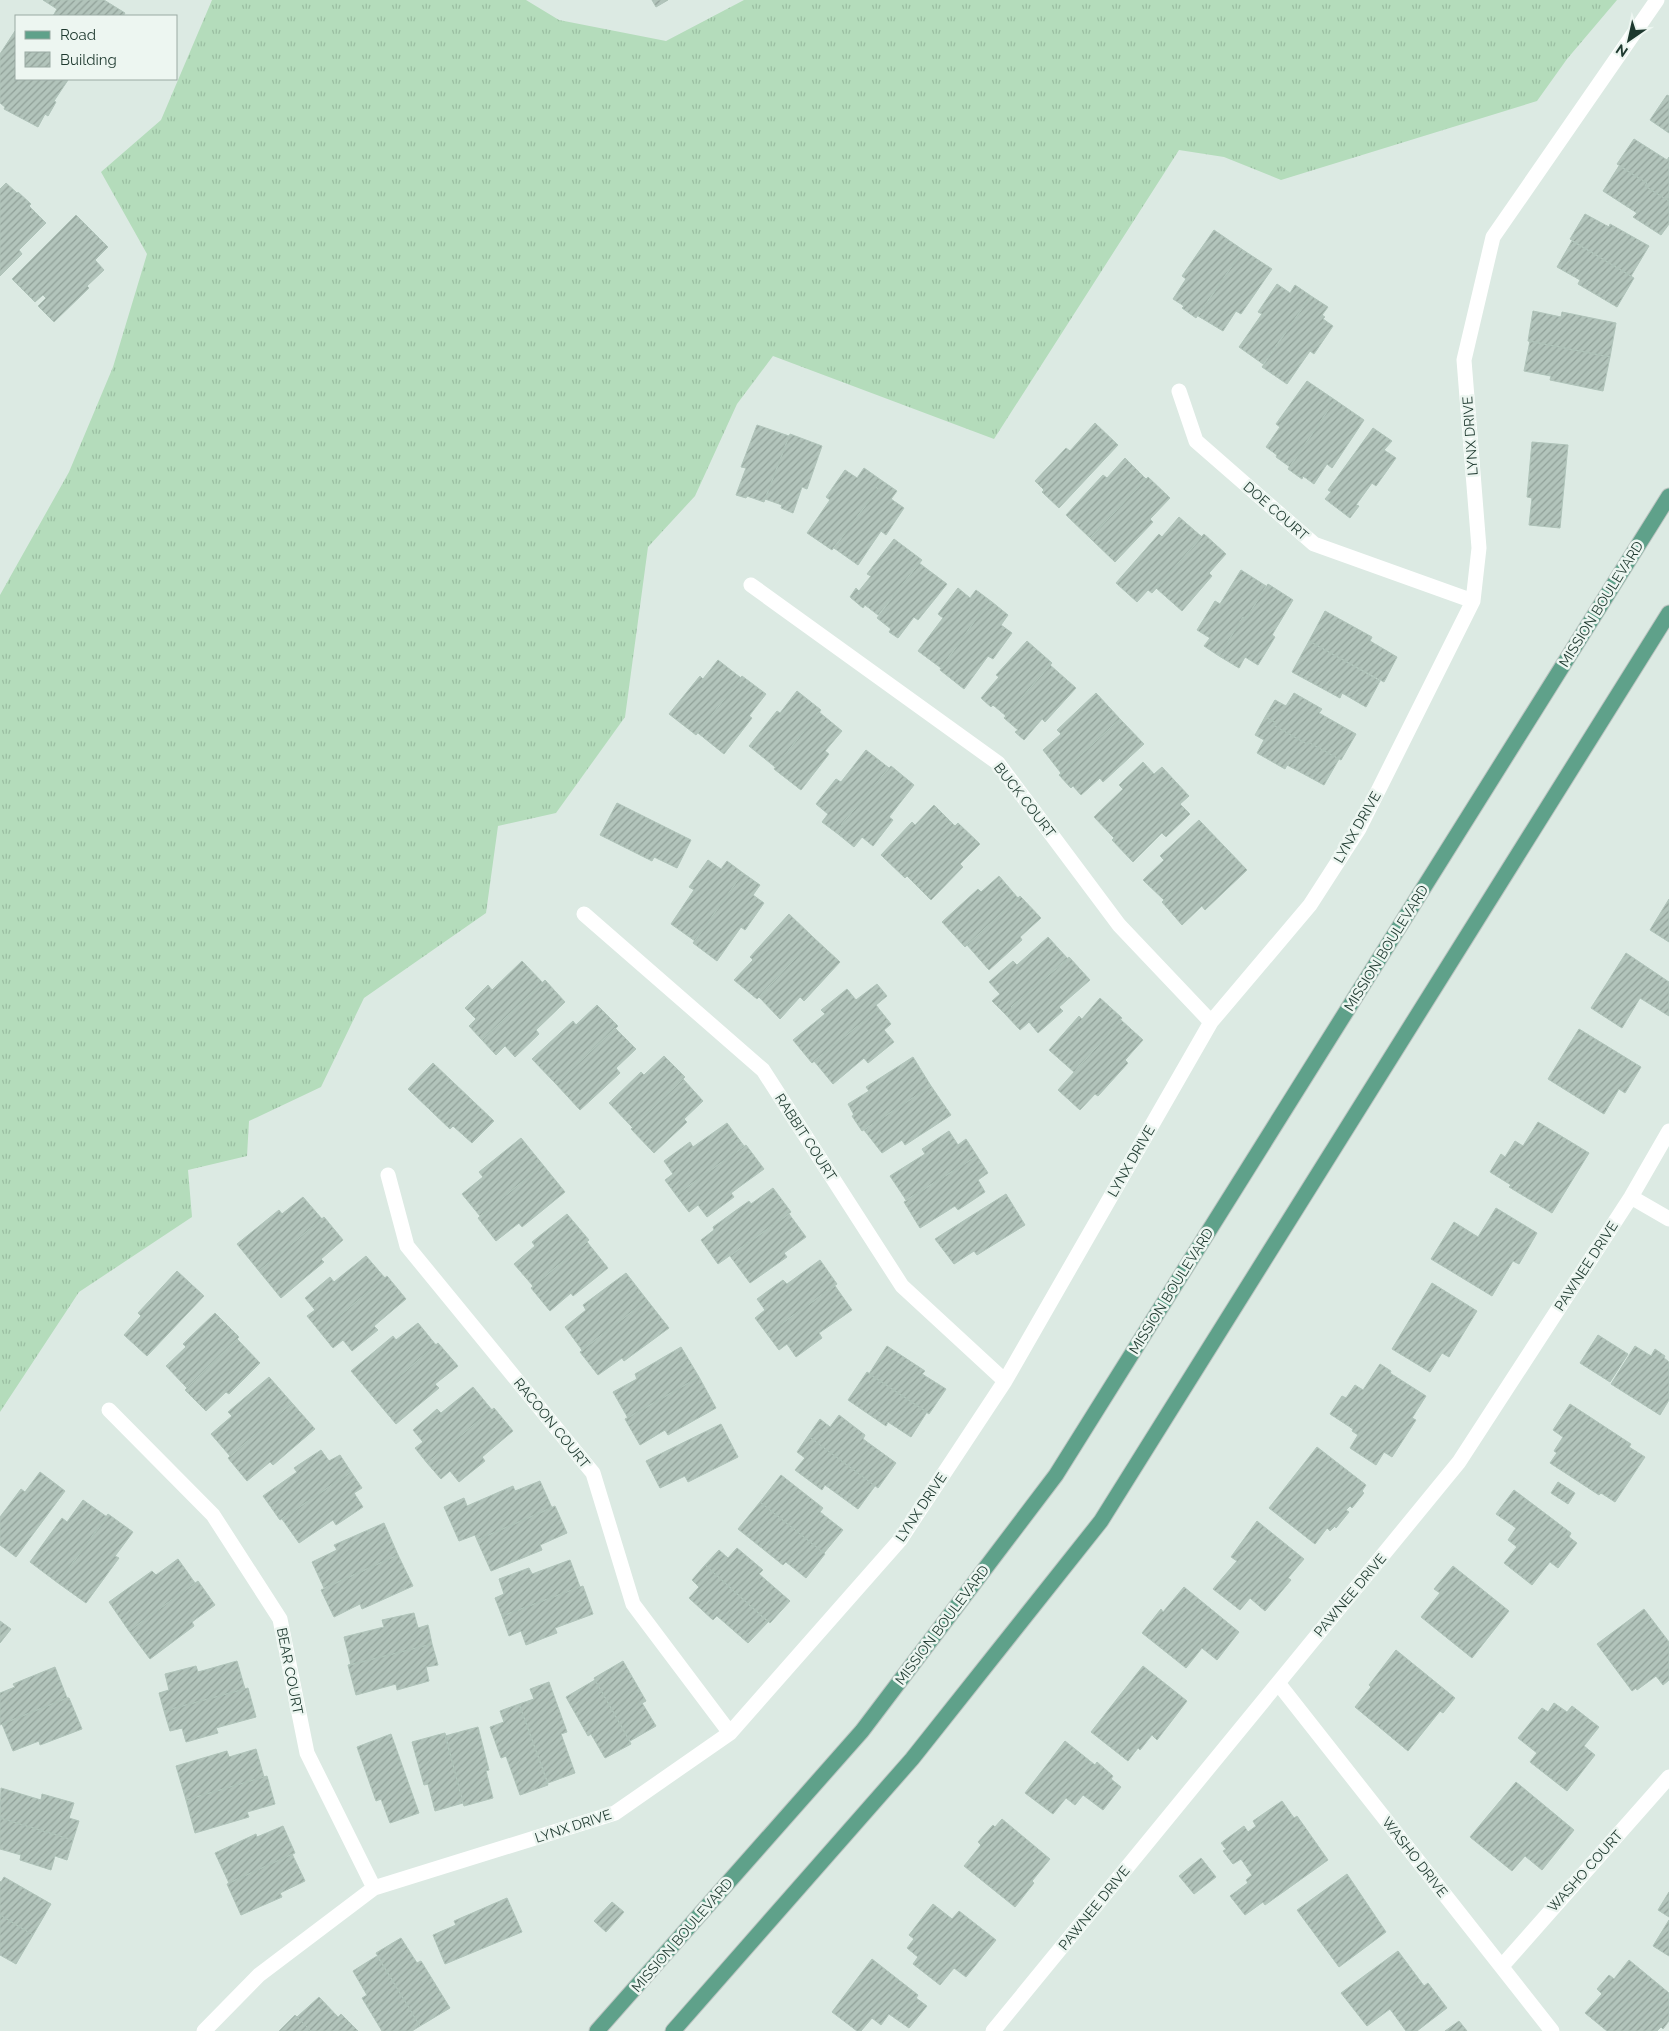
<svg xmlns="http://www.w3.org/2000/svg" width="1669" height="2031" viewBox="0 0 1669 2031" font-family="Raleway,sans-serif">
  <defs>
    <pattern id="grass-tufts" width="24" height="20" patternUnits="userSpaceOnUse" patternTransform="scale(1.25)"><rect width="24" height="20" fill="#b4dcbb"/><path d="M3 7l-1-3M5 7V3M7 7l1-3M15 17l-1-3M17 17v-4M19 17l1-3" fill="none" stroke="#9abea1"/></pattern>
    <pattern id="building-hatch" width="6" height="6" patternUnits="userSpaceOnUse" patternTransform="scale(1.25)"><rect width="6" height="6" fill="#b2c4bb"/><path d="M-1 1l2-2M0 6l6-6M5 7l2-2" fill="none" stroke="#90a098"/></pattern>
  </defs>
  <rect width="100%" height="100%" fill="#dceae3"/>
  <path fill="url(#grass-tufts)" d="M212 0H526L559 20 666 41 744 0H1617L1567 59 1537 101 1281 180 1224 157 1179 150 994 439 773 356 737 404 695 496 648 547 625 717 556 813 498 826 486 913 364 998 321 1087 249 1121 247 1156 188 1170 192 1217 79 1292 0 1412V595L69 472 113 367 147 254 101 172 161 120Z"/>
  <path fill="url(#building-hatch)" stroke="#afc3b9" d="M43 0H104L125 13 123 16H53L57 9Z
    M652 0H668L656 7Z
    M15 31 16 32V79L68 80 54 101 56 102 48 116 45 114 38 127 4 109 5 107 0 103V54Z
    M1667 95 1669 96V133L1650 120Z
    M1634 139 1667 160 1669 157V201L1645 186 1647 183 1617 164Z
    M1619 166 1647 183 1645 186 1669 201V224L1661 235 1633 217 1637 213 1603 191Z
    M6 183 17 193 18 192 31 204 29 206 46 223 19 250 22 254 0 276V189Z
    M1585 214 1609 227 1610 224 1649 246 1631 276 1570 239Z
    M76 215 108 247 95 260 104 270 87 286 89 288 54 322 38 306 46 298 43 295 35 302 12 279Z
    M1214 230 1243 250 1196 318 1182 308 1184 306 1173 299 1186 279 1182 276Z
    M1572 241 1634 278 1617 307 1578 284 1580 280 1557 267Z
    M1243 250 1272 269 1241 314 1236 311 1223 331 1198 316Z
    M1277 284 1290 293 1295 285 1311 296 1263 364 1239 347 1262 314 1258 312Z
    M1311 296 1328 307 1322 315 1325 317 1323 319 1333 326 1314 354 1310 351 1287 384 1262 367Z
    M1533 311 1561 317 1562 312 1616 323 1610 357 1528 341Z
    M1530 341 1610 357 1603 391 1550 380 1551 376 1524 371Z
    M1307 381 1335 400 1290 467 1276 457 1277 455 1266 447 1280 427 1276 424Z
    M1335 400 1364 420 1332 468 1327 464 1314 484 1303 476 1302 479 1288 469Z
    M1095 423 1118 445 1059 508 1042 492 1044 490 1035 481 1066 448 1070 451Z
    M757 425 789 436 764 502 747 496 746 498 736 495 746 468 741 467Z
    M1373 428 1392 441 1384 450 1396 458 1376 486 1372 483 1356 505 1359 506 1350 518 1325 499 1331 492 1328 490Z
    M790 434 822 446 807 489 802 487 793 513 781 508 782 505 765 499Z
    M1532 442 1568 445 1560 528 1529 525 1532 498 1527 497Z
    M1125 458 1146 479 1090 538 1066 515 1103 475 1107 478Z
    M864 468 881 480 876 487 878 489 832 550 807 533 830 500 826 497 845 470 857 478Z
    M1148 477 1170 498 1150 519 1153 522 1115 562 1090 538Z
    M881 480 897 491 891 499 904 508 886 535 881 531 858 565 834 548 878 489 876 487Z
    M1179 517 1202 537 1152 593 1148 590 1137 602 1116 583 1159 534 1162 537Z
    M1204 534 1226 554 1209 573 1212 576 1182 611 1156 588Z
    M894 539 922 560 878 615 865 605 863 608 850 597 856 588 859 591 871 576 867 574Z
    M919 563 947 584 918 620 914 617 898 638 889 632 891 629 877 618Z
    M1241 570 1266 586 1246 619 1243 617 1219 656 1204 646 1210 638 1197 630 1215 601 1220 604Z
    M1268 584 1293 600 1272 635 1275 637 1258 665 1245 657 1239 668 1219 656 1243 617 1246 619Z
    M958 588 970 598 976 590 992 602 986 610 984 608 941 668 918 651 943 618 938 614Z
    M992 602 1008 615 1001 625 1012 633 993 659 988 656 964 689 940 670 984 608 986 610Z
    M1325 611 1372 637 1370 641 1397 657 1384 682 1309 641Z
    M1027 641 1052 663 1006 716 993 705 991 707 981 698 999 677 996 675Z
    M1309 641 1380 681 1366 707 1342 693 1340 698 1292 672Z
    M718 660 741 678 696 735 669 714 700 676 703 679Z
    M1050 665 1076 688 1045 722 1042 719 1024 740 1015 732 1018 730 1004 718Z
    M742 676 766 694 749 716 752 718 724 754 698 733Z
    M797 691 821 710 775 767 749 746 777 711 780 713Z
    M1096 693 1120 719 1061 773 1043 750 1061 734 1057 730Z
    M1294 693 1322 709 1319 713 1356 734 1341 760 1308 742 1307 744 1273 725 1275 722 1265 717 1275 700 1286 706Z
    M819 712 842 731 825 751 829 754 801 790 774 769Z
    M1265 717 1275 722 1273 725 1307 744 1308 742 1339 759 1324 785 1287 765 1285 769 1257 753 1264 740 1255 735Z
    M1120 719 1144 744 1103 782 1100 778 1081 795 1073 786 1071 788 1059 775Z
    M866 750 889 768 841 825 844 826 838 834 822 822 828 814 816 804 836 779 841 782Z
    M1143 762 1154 774 1162 767 1175 781 1168 787 1166 786 1114 838 1094 817 1123 789 1119 785Z
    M891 766 914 785 889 817 893 820 873 846 862 837 854 847 838 834 844 826 841 825Z
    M1175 781 1189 796 1180 804 1190 814 1166 837 1162 833 1133 862 1112 840 1166 786 1168 787Z
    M617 803 691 840 677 868 654 857 652 861 600 835Z
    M934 805 955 826 905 878 881 855 912 822 915 825Z
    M1199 820 1223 845 1164 900 1143 880 1164 860 1160 856Z
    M958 823 980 844 960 864 963 867 931 900 907 876Z
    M1223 845 1247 870 1205 910 1202 906 1182 925 1162 902Z
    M708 860 721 869 727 861 743 873 695 941 671 924 694 890 689 887Z
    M743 873 760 885 753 895 764 903 745 930 741 927 717 961 693 943Z
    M999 876 1018 898 965 947 942 922 978 889 981 892Z
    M1020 896 1041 918 1020 937 1022 940 989 970 967 945Z
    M1669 899V942L1650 930Z
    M789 914 814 938 757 999 734 980 753 960 750 957Z
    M1048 937 1068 959 1011 1007 1013 1009 1006 1015 992 1001 1000 994 989 982 1013 961 1017 965Z
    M814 938 840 962 804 1001 800 997 780 1019 759 997Z
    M1626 953 1669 982V1016L1640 998 1622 1028 1591 1008Z
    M1069 957 1090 980 1059 1007 1063 1011 1038 1033 1029 1022 1020 1030 1006 1015 1013 1009 1011 1007Z
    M522 961 543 983 482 1040 469 1026 476 1019 465 1008 488 985 492 990Z
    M545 980 565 1002 536 1030 539 1034 515 1057 505 1046 496 1055 482 1040Z
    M877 984 887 996 876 1005 879 1009 812 1063 793 1040 825 1014 821 1010 847 989 856 1000Z
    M1100 998 1122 1018 1074 1072 1049 1050 1079 1016 1082 1019Z
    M597 1005 618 1026 556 1084 532 1059 573 1021 576 1025Z
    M879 1009 891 1024 884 1030 894 1042 868 1063 864 1058 833 1084 814 1061Z
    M1121 1020 1143 1040 1125 1060 1128 1063 1098 1096 1095 1094 1080 1110 1058 1090Z
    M615 1028 636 1049 616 1068 620 1073 580 1110 556 1084Z
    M1579 1029 1641 1067 1625 1093 1619 1089 1604 1114 1548 1079Z
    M664 1056 685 1077 632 1127 609 1103 641 1072 644 1075Z
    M913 1057 931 1086 862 1131 852 1116 854 1115 848 1104 869 1091 866 1087Z
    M433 1063 494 1121 472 1143 453 1126 450 1129 408 1089Z
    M683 1079 703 1101 684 1119 687 1122 654 1153 631 1129Z
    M931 1086 951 1115 905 1145 902 1140 882 1153 864 1130Z
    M1538 1122 1589 1153 1552 1213 1509 1187 1511 1185 1490 1172 1501 1154 1505 1157 1515 1141 1523 1146Z
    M727 1123 744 1146 676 1195 665 1180 673 1174 664 1161 690 1142 693 1147Z
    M949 1131 958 1145 966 1139 977 1156 906 1200 890 1176 925 1154 922 1149Z
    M521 1138 543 1165 480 1216 462 1194 483 1177 479 1172Z
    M746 1145 764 1169 731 1193 734 1197 707 1217 698 1205 689 1212 676 1195Z
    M977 1156 988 1173 978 1180 985 1192 958 1210 955 1206 920 1228 904 1202Z
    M543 1165 565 1192 522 1227 519 1223 496 1241 478 1218Z
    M773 1188 791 1212 718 1264 701 1240 714 1230 713 1227 749 1201 751 1204Z
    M1006 1194 1025 1225 977 1255 974 1251 954 1264 935 1239Z
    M303 1197 322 1219 259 1271 237 1244 279 1210 282 1214Z
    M1496 1208 1537 1233 1519 1264 1513 1261 1492 1296 1431 1259 1454 1222 1478 1237Z
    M567 1214 589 1240 533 1286 514 1264 535 1246 532 1242Z
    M789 1214 806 1237 784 1253 787 1257 750 1283 730 1256Z
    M324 1217 343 1240 321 1259 324 1262 281 1298 259 1271Z
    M587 1242 608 1268 573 1296 571 1293 550 1311 531 1288Z
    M366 1256 385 1278 320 1332 307 1316 315 1310 305 1298 330 1277 334 1282Z
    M820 1260 837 1284 767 1334 755 1318 765 1310 757 1299 783 1280 787 1284Z
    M177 1271 204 1296 147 1356 124 1335 141 1316 138 1313Z
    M626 1273 647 1300 582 1350 565 1327 586 1310 583 1305Z
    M387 1276 406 1299 374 1326 378 1330 352 1351 343 1340 333 1348 320 1332Z
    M1432 1283 1477 1311 1449 1357 1442 1353 1430 1372 1392 1349Z
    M835 1286 852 1310 819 1333 822 1338 796 1357 787 1344 779 1350 767 1334Z
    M647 1300 669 1328 624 1361 622 1358 598 1375 580 1352Z
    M215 1313 239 1337 187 1388 166 1366 186 1347 183 1344Z
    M418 1323 436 1345 374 1398 351 1371 393 1336 396 1340Z
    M1598 1335 1628 1354 1610 1382 1580 1363Z
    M237 1339 260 1363 229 1394 226 1392 206 1411 185 1390Z
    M438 1343 458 1366 435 1384 439 1388 396 1424 374 1398Z
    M887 1346 925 1371 922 1374 946 1389 929 1414 869 1374Z
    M1635 1346 1651 1356 1655 1349 1665 1356 1664 1358 1669 1362V1400L1660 1415 1611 1384Z
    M681 1347 699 1377 628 1418 613 1392 637 1379 635 1374Z
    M1380 1364 1391 1371 1390 1373 1426 1396 1412 1418 1416 1420 1392 1457 1384 1452 1376 1465 1350 1448 1358 1435 1352 1431 1353 1429 1330 1414 1342 1396 1346 1398 1355 1385 1363 1390Z
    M867 1372 927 1412 911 1437 888 1422 886 1426 848 1400Z
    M269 1377 292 1403 230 1456 211 1434 232 1416 228 1412Z
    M699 1377 716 1408 668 1435 665 1430 640 1445 625 1419Z
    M473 1387 492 1410 427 1463 415 1448 423 1442 413 1430 437 1409 441 1413Z
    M292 1403 315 1429 273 1465 270 1462 247 1481 228 1458Z
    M1570 1404 1631 1444 1629 1447 1645 1457 1615 1502 1601 1493 1599 1495 1550 1463 1557 1453 1554 1451 1563 1437 1553 1430Z
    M494 1408 513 1431 482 1457 485 1461 459 1482 450 1471 441 1479 427 1463Z
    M839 1415 865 1435 863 1439 896 1463 878 1488 808 1436 820 1419 830 1427Z
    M721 1424 738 1457 688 1482 685 1476 660 1488 646 1461Z
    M808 1436 875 1486 858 1509 825 1485 822 1490 795 1470 805 1458 797 1452Z
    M1317 1447 1366 1485 1362 1491 1364 1493 1352 1508 1350 1506 1346 1510 1349 1512 1336 1528 1335 1526 1330 1531 1327 1528 1315 1544 1269 1508Z
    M321 1450 329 1461 340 1455 351 1472 280 1520 263 1496 297 1472 294 1468Z
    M40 1472 65 1491 16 1557 0 1545V1517L21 1489 25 1492Z
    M351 1472 362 1488 354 1493 363 1507 336 1525 333 1520 299 1543 282 1519Z
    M781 1475 823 1508 820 1512 843 1530 824 1553 760 1502Z
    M540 1481 552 1508 477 1540 475 1535 459 1541 444 1507 464 1498 467 1506 513 1486 515 1491Z
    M1558 1482 1575 1493 1568 1504 1551 1493Z
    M1514 1490 1571 1533 1569 1537 1577 1543 1558 1568 1550 1562 1532 1585 1504 1563 1517 1547 1508 1540 1516 1528 1496 1514Z
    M83 1500 107 1517 58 1583 30 1562 62 1518 67 1522Z
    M760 1502 825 1554 806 1578 786 1562 783 1565 738 1529Z
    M555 1506 567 1533 540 1545 542 1550 491 1571 477 1540Z
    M108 1514 133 1532 115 1556 119 1558 86 1603 58 1583Z
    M1257 1521 1304 1559 1288 1578 1291 1580 1265 1611 1250 1598 1240 1610 1213 1589 1237 1561 1231 1557Z
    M384 1523 398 1555 324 1588 312 1562 337 1550 334 1545Z
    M737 1548 763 1570 759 1574 790 1601 770 1623 705 1565 719 1550 728 1558Z
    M398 1555 413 1586 362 1609 360 1604 334 1617 321 1590Z
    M178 1559 195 1583 129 1631 109 1602 152 1571 156 1575Z
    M570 1560 580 1587 502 1616 495 1598 504 1594 499 1579 529 1568 532 1574Z
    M705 1565 768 1622 748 1643 717 1616 713 1620 689 1598 699 1587 692 1580Z
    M1453 1566 1509 1611 1472 1658 1421 1617 1440 1593 1434 1589Z
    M198 1581 215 1605 192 1622 194 1626 150 1659 129 1631Z
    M583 1586 593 1614 555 1628 557 1633 526 1645 521 1631 509 1636 502 1616Z
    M1184 1587 1239 1632 1217 1660 1202 1648 1186 1668 1142 1633 1161 1609 1163 1612Z
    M1644 1609 1669 1642V1680L1663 1685 1656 1676 1637 1690 1636 1688 1632 1691 1597 1644Z
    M414 1613 418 1628 428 1625 432 1644 351 1665 344 1637 384 1627 382 1620Z
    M0 1621 11 1629 0 1643Z
    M432 1644 438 1665 426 1667 429 1681 397 1690 396 1684 356 1695 348 1665Z
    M1396 1650 1455 1698 1443 1713 1440 1711 1408 1751 1355 1707 1371 1687 1369 1685Z
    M237 1661 245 1689 164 1711 159 1693 169 1690 165 1674 196 1666 198 1672Z
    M623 1661 646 1701 642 1703 656 1726 630 1741 594 1678Z
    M1143 1666 1187 1701 1157 1740 1152 1735 1140 1750 1138 1748 1128 1761 1091 1732Z
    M55 1667 67 1698 0 1725V1693L15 1687 13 1684Z
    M595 1680 631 1744 605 1758 591 1734 588 1736 566 1697Z
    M549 1682 567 1732 561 1734 575 1773 548 1783 519 1704 534 1699 530 1689Z
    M248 1688 256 1717 216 1728 218 1733 186 1742 182 1728 170 1731 164 1711Z
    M67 1698H69L82 1729 40 1745 39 1741 13 1751 2 1724Z
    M1554 1703 1567 1712 1572 1706 1599 1727 1584 1746 1595 1755 1567 1791 1530 1762 1537 1753 1518 1738 1542 1708 1548 1712Z
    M519 1704 548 1785 520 1795 506 1756 501 1758 490 1727 504 1722 500 1711Z
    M478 1727 489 1770 486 1771 493 1798 464 1806 445 1736Z
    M445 1733 463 1803 435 1811 428 1784 424 1785 412 1742Z
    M391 1734 419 1813 390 1823 381 1799 376 1801 357 1747Z
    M1065 1741 1095 1765 1097 1762 1113 1776 1111 1779 1121 1787 1103 1810 1083 1795 1075 1805 1066 1798 1053 1814 1025 1793Z
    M256 1749 264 1777 186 1800 176 1766 227 1751 229 1757Z
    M267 1776 275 1804 247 1812 249 1817 195 1833 186 1800Z
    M1516 1782 1574 1830 1542 1870 1525 1856 1512 1871 1470 1837Z
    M1 1788 41 1800 42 1794 74 1803 69 1818 79 1821 73 1840 0 1818Z
    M1282 1801 1294 1818 1297 1816 1328 1860 1265 1905 1263 1902 1245 1915 1230 1896 1248 1883 1246 1880 1252 1875 1241 1859 1233 1864 1223 1851 1226 1849 1221 1843 1244 1826 1248 1832 1256 1826 1253 1821Z
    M0 1818 73 1840 67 1860 55 1856 51 1870 20 1860 21 1855 0 1849Z
    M1002 1819 1050 1859 1032 1881 1034 1883 1015 1907 964 1866 981 1845 978 1842 993 1825 995 1827Z
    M283 1826 295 1853 229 1883 215 1853 256 1834 257 1837Z
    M292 1854 305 1881 280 1893 282 1897 241 1915 227 1884Z
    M1201 1858 1216 1877 1194 1894 1179 1876Z
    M1347 1874 1386 1932 1339 1967 1297 1910Z
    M4 1877 51 1904 33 1935 0 1915V1881L1 1882Z
    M1669 1892V1917L1658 1910Z
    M507 1898 522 1932 445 1964 433 1935 456 1925 454 1921Z
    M612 1902 624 1912 606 1932 594 1921Z
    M933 1904 952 1919 959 1911 996 1940 966 1977 954 1968 940 1985 913 1964 918 1957 907 1948 914 1939 909 1935Z
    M0 1915 33 1935 16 1964 0 1955Z
    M1669 1920V1956L1653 1946Z
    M401 1938 417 1963 421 1961 450 2008 420 2026 376 1953Z
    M1398 1951 1424 1986 1428 1983 1447 2008 1417 2031H1406L1390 2009 1367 2026 1341 1993Z
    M377 1956 420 2026 412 2031H382L362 1998 367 1995 353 1971Z
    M872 1959 918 1995 916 1998 927 2006 909 2028 889 2014 881 2025 872 2018 861 2031H857L832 2012Z
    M1629 1960 1669 1993V2021L1663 2029 1661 2027 1657 2031H1607L1585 2013 1602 1994 1597 1989 1609 1975 1614 1979Z
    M319 1997 338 2017 341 2014 358 2031H311L297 2017Z
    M295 2015 311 2031H279Z
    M1459 2021 1467 2031H1445Z"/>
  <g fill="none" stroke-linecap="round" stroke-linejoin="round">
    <defs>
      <path id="primary" d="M597 2031 862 1731 1056 1475 1669 496
        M673 2031 912 1759 1101 1521 1669 613"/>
    </defs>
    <use href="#primary" stroke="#bcc4c1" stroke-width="17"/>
    <path stroke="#fff" stroke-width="15" d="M1179 391 1196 441 1314 544 1473 601
      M751 585 998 763 1119 925 1211 1022
      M584 914 763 1070 902 1286 1005 1381
      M388 1175 407 1246 593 1473 633 1604 730 1733
      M1631 1197 1669 1219
      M109 1410 213 1515 280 1619 307 1753 374 1888
      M1278 1683 1552 2031
      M1502 1966 1669 1777
      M204 2031 259 1975 374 1888 615 1813 730 1733 900 1540 1005 1381 1211 1022 1310 905 1359 829 1473 601 1479 548 1464 360 1493 237 1657 0
      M993 2031 1459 1462 1631 1197 1669 1131"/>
    <use href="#primary" stroke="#5fa18a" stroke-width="15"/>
  </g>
  <g text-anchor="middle" stroke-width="5" stroke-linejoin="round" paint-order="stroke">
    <g font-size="14" fill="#1e392f" stroke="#edf6f1">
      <text transform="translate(1470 436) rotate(-94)" y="5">LYNX DRIVE</text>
      <text transform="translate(1276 511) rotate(41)" y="5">DOE COURT</text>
      <text transform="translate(1601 604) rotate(-58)" y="5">MISSION BOULEVARD</text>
      <text transform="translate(1025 800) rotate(52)" y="5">BUCK COURT</text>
      <text transform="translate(1357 827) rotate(-60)" y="5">LYNX DRIVE</text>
      <text transform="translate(1386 948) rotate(-58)" y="5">MISSION BOULEVARD</text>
      <text transform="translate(806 1137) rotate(57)" y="5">RABBIT COURT</text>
      <text transform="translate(1131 1161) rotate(-60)" y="5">LYNX DRIVE</text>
      <text transform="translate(1586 1266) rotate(-57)" y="5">PAWNEE DRIVE</text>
      <text transform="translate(1171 1291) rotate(-58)" y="5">MISSION BOULEVARD</text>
      <text transform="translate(552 1423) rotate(51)" y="5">RACOON COURT</text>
      <text transform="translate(921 1507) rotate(-56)" y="5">LYNX DRIVE</text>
      <text transform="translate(1350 1595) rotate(-50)" y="5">PAWNEE DRIVE</text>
      <text transform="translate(942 1625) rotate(-53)" y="5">MISSION BOULEVARD</text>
      <text transform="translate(290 1671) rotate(79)" y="5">BEAR COURT</text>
      <text transform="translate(573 1826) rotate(-18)" y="5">LYNX DRIVE</text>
      <text transform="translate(1415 1857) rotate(52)" y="5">WASHO DRIVE</text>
      <text transform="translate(1585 1871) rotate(-48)" y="5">WASHO COURT</text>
      <text transform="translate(1094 1908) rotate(-51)" y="5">PAWNEE DRIVE</text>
      <text transform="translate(682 1935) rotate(-49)" y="5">MISSION BOULEVARD</text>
    </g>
  </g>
  <rect x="15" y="15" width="162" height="65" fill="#edf6f1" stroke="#9aaaa3"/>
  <rect x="25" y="31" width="25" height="8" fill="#5fa18a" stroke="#9aaaa3"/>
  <text x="60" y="40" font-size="15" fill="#1e392f">Road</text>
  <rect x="25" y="52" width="25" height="15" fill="url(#building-hatch)" stroke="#9aaaa3"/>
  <text x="60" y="65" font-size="15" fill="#1e392f">Building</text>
  <g transform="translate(1629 40) rotate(214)" stroke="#edf6f1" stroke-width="4" paint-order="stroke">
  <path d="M0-4L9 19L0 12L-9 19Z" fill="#1e392f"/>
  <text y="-8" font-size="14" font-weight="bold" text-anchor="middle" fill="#1e392f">N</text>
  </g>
</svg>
